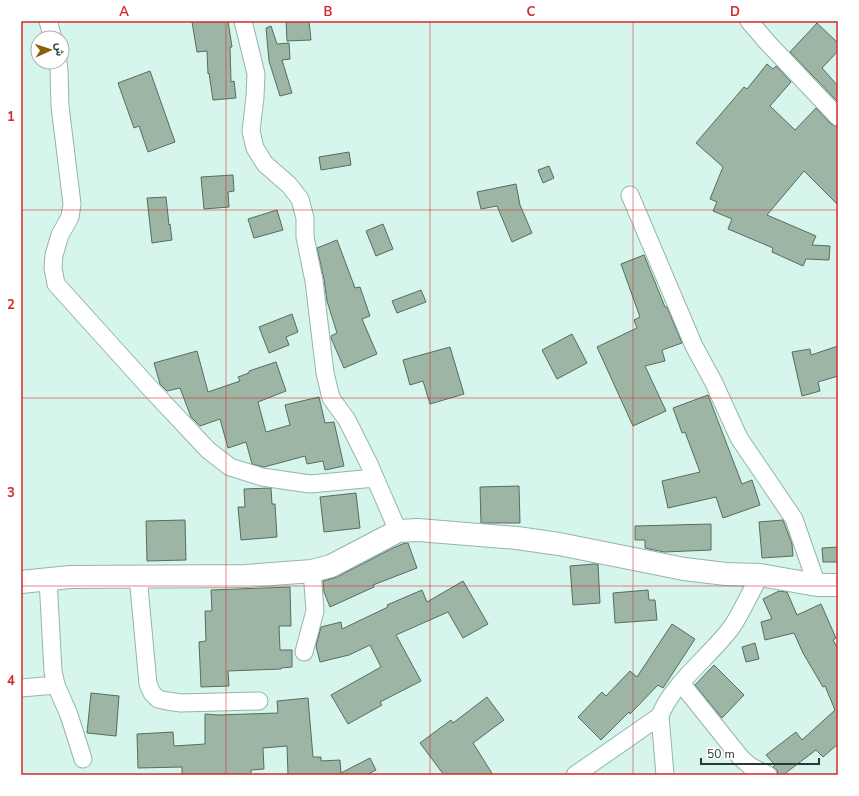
<svg xmlns="http://www.w3.org/2000/svg" width="859" height="796" viewBox="0 0 859 796" font-family="'Nunito Sans',Vazirmatn,sans-serif">
  <rect width="100%" height="100%" fill="#d6f5ec"/>
  <path fill="#9db5a4" stroke="#576d5e" d="M199 21H228L232 47H230L231 82 234 81 236 98 213 100 209 73 208 74 207 51 197 52 192 22Z
    M286 21H309L311 40 287 41Z
    M817 23 838 43V51L822 68 838 86V102L790 52Z
    M271 26 277 44 289 43 290 59 282 60 292 93 280 96 269 61 266 28Z
    M767 64 773 69 776 66 791 82 770 106 795 130 816 108 831 124 838 127V205L804 171 767 215 816 236 812 245 830 246 829 260 806 259 803 266 772 252 773 248 728 229 732 219 713 211 717 202 710 199 723 167 696 143 744 87 747 89Z
    M150 71 175 142 148 152 139 126 134 128 118 83Z
    M349 152 351 165 321 170 319 157Z
    M549 166 554 178 543 183 538 170Z
    M233 175 234 191 228 192 229 207 204 209 201 177Z
    M516 184 520 205 532 233 512 242 497 206 481 209 477 192Z
    M166 197 169 225 170 224 172 240 152 243 147 198Z
    M277 210 283 230 254 238 248 219Z
    M383 224 393 249 376 256 366 231Z
    M337 240 355 288 360 287 370 316 362 319 377 354 344 368 331 338V336L337 333 327 301 324 279 317 248Z
    M644 255 665 307H667L682 343 662 350 665 361 645 366 666 411 633 426 597 347 637 328 634 320 640 317 621 264Z
    M421 290 426 302 397 313 392 301Z
    M292 314 298 332 286 337 289 345 269 353 259 327Z
    M572 334 587 363 557 379 542 350Z
    M838 346V376L818 382 820 391 802 396 792 352 810 349 811 355Z
    M450 347 464 394 430 404 423 381 410 385 403 360Z
    M197 351 208 392 240 381 238 377 249 373V371L276 362 286 391 258 402 266 432 290 425 285 405 319 397 325 423 334 422 344 466 325 470 323 461 307 464 305 456 264 467 252 464 246 442 228 448 220 419 200 426 191 417 180 388 167 391 160 384 154 363Z
    M708 395 742 484 752 480 760 505 723 518 716 497 668 508 662 481 700 472 685 432 682 433 673 408Z
    M519 486 520 523H481L480 487Z
    M271 488 272 504H275L277 537 241 540 238 507H245L244 489Z
    M356 493 360 528 324 532 320 497Z
    M185 520 186 560 147 561 146 521Z
    M783 520 792 544 793 556 762 558 759 522Z
    M711 524V550L664 552 645 548V540H635V526Z
    M405 543H408L417 568 373 585 374 587 330 607 324 592 323 581 337 577 393 548Z
    M838 547V562H823L822 548Z
    M594 564H598L600 603 573 605 570 566Z
    M463 581 488 624 463 638 448 612 396 635 421 681 380 702 382 705 348 724 331 695 381 667 370 645 349 655 320 662 316 646 321 627 341 622 342 629 388 607 387 605 422 590 427 602Z
    M290 587 291 626H279L280 650H292V667L281 668V669L228 671 229 686 201 687 199 642 206 641 205 611H212L211 590Z
    M648 590 649 600H655L657 620 615 623 613 593Z
    M779 591 787 592 797 615 821 604 836 638 833 640 838 649V744L823 757 816 750 783 775H778L777 770 773 767 775 765 766 755 796 732 802 740 835 710 825 686 823 687 803 653 794 633 765 640 761 622 772 619 763 599Z
    M672 624 695 639 663 688 658 685 630 714 629 712 601 740 578 717 602 692 606 696 630 671 637 677Z
    M755 643 759 659 746 662 742 647Z
    M714 665 744 695 722 718 695 685Z
    M91 693 119 696 116 736 87 733Z
    M487 697 504 720 473 743 493 775H444L420 743 451 720 453 723Z
    M308 698 313 757H321V761L340 760 341 773 370 758 376 770 366 775H288L287 746 263 748 264 769 251 770V775H182V767L138 768 137 734 173 732 174 746 205 744V714L218 715 278 713 277 701Z"/>
  <g fill="none" stroke-linecap="round" stroke-linejoin="round">
    <defs>
      <path id="street" d="M48 21 53 38
        M243 21 256 74 255 97 251 131 255 148 265 164 289 185 300 199 305 218V237L314 281 325 373 331 398 347 420 369 464 398 531
        M749 21 767 42 838 117
        M58 62 59 70 60 106 72 204 70 217 60 235 54 255 53 268 56 284 148 386 208 450 230 467 262 477 310 484 375 478
        M630 195 694 346 714 383 739 438 794 519 817 585
        M138 576 148 684 152 693 158 699 167 701 181 703 259 701
        M48 579 53 671 56 685 69 715 83 759
        M304 652 315 611 312 571
        M681 683 741 758 750 766 768 775
        M21 688 56 685
        M660 716 665 775
        M575 775 660 716C671 685 711 655 731 628 741 614 751 591 760 575"/>
      <path id="secondary" d="M21 582 70 577 246 576 312 571 331 566 398 531 418 530 517 538 559 544 684 569 726 574 760 575 817 585H838"/>
    </defs>
    <use href="#street" stroke="#96b4ab" stroke-width="19"/>
    <use href="#secondary" stroke="#96b4ab" stroke-width="24"/>
    <use href="#street" stroke="#fff" stroke-width="17"/>
    <use href="#secondary" stroke="#fff" stroke-width="22"/>
  </g>
  <path fill="none" stroke="#d62828" stroke-width="1" stroke-opacity="0.55" d="M226 21V775M430 21V775M633 21V775M21 210H838M21 398H838M21 586H838"/>
  <rect width="859" height="796" fill="none" stroke="#ffffff" stroke-width="44"/>
  <g transform="translate(50 50) rotate(87)"><circle r="19" fill="#ffffff" stroke="#aaafad"/>
  <path d="M0-3L7 15L0 10L-7 15Z" fill="#8e5e09"/>
  <text y="-6" font-size="11" font-weight="bold" text-anchor="middle" fill="#2a3733">ش</text>
  </g>
  <path d="M701 758v6h118v-6" fill="none" stroke="#2a3733" stroke-width="2"/>
  <text x="707" y="758" font-size="12" fill="#2a3733" stroke="#ffffff" stroke-width="3" paint-order="stroke">50 m</text>
  <rect x="22" y="22" width="815" height="752" fill="none" stroke="#d62828" stroke-width="1.5"/>
  <g font-size="13" text-anchor="middle" font-weight="bold" fill="#d62828">
    <text x="124" y="16">A</text>
    <text x="328" y="16">B</text>
    <text x="531" y="16">C</text>
    <text x="735" y="16">D</text>
    <text x="11" y="121">1</text>
    <text x="11" y="309">2</text>
    <text x="11" y="497">3</text>
    <text x="11" y="685">4</text>
  </g>
</svg>
